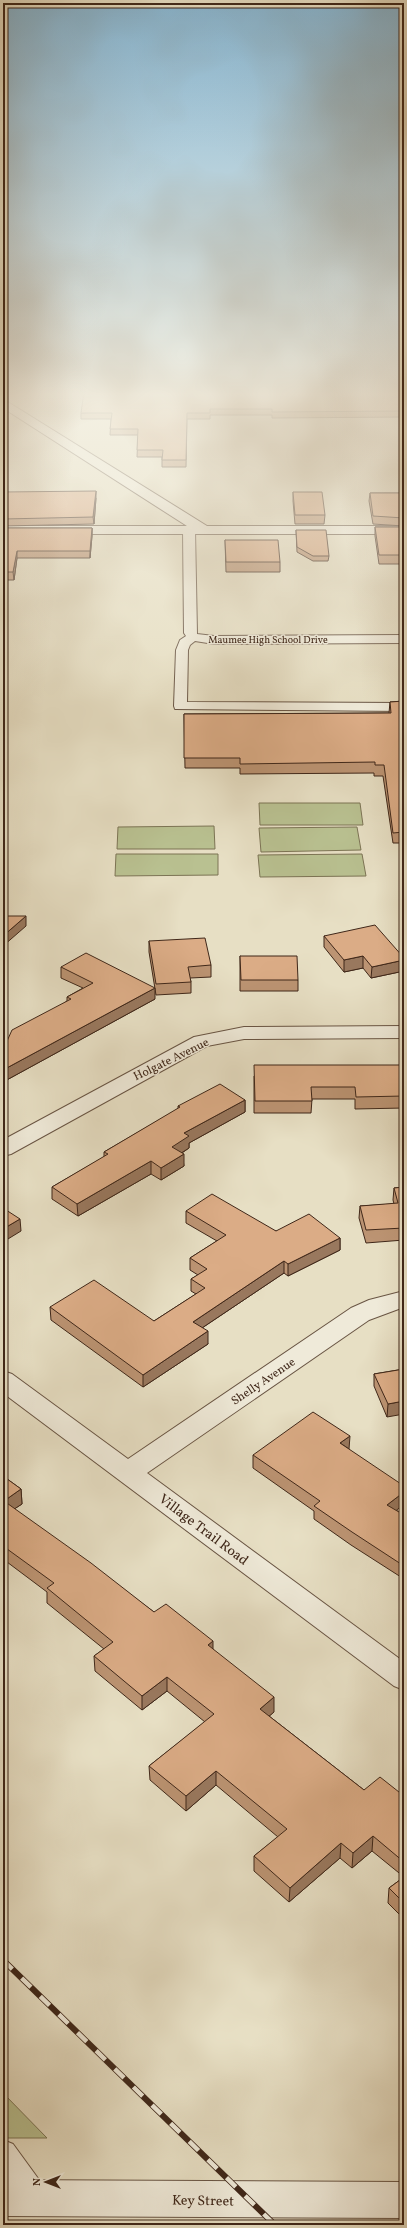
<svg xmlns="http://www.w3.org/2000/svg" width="407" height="2228" viewBox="0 0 407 2228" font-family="Vollkorn,serif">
  <rect width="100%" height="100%" fill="#e7dfc4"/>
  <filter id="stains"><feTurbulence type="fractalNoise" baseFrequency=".005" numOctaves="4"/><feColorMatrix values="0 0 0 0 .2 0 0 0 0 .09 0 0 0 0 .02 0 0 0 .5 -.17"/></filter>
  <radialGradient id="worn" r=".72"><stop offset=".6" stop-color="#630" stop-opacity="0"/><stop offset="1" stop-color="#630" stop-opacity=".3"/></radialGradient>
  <path fill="#b9c191" stroke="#7c7455" d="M259 803H360L363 825H260Z
    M214 826 215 849H117L118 827Z
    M357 827 361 850 261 852 259 828Z
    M116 854H218V875L115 876Z
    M362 854 366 876 260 877 258 855Z
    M3 2093 47 2138H3Z"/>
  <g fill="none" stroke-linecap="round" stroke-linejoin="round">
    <defs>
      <path id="service" d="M189 527 195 530 197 634 214 636 404 635V643L214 644 195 641 190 645 188 650 187 702 404 703V711L175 709 174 706 176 650 180 640 186 636 184 633 183 530Z
        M3 2140 13 2144 45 2188 49 2198 45 2208 35 2212 25 2208 3 2176Z"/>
      <path id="minor" d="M3 399 207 526H404V534H3V526H187L3 408Z
        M404 1026V1038L244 1039 207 1046 11 1154 3 1156V1140L194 1037 244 1027Z
        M404 1291V1307L369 1320 147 1473 404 1662V1690L394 1686 3 1393V1371L12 1374 128 1459 351 1308 369 1300Z"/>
      <path id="tertiary" d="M3 2180 404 2182V2218L3 2216Z"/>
    </defs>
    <use href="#service" stroke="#695544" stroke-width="2"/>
    <use href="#minor" stroke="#695544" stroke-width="2"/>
    <use href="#tertiary" stroke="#695544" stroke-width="2"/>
    <use href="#service" fill="#efead9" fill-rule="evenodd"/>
    <use href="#minor" fill="#efead9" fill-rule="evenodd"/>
    <use href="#tertiary" fill="#efead9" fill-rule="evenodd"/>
    <defs>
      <path id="rail" d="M3 1960 275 2225"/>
    </defs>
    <use href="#rail" stroke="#3f2719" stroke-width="6"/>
    <use href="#rail" stroke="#efead9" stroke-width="4.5" stroke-dasharray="13" stroke-linecap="butt"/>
  </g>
  <path fill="#bc9473" stroke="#3f2719" d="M404 392V417L272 418V415H210V419H187L186 467H162V457H137L138 435H110L111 419H81V413Z
    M3 492 96 498 94 524 3 526Z
    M293 492 325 515 324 524H295L293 501Z
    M370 493H404V526L373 524 369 501Z
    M375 527H404V564H379L375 536Z
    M3 528H92V536L90 558H17L14 580H3Z
    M296 530 329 556 328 561H313L297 552Z
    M225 540 280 562V572H226Z
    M404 701V843H393L383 776H374V773L240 774V768H185L184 714 389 713 390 702Z
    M324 936 404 958V971L371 978 363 968 344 972 324 947Z
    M149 941 211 965V977L190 978 191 982V993L156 995 149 952Z
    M240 956 298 980V991H240Z
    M61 967 155 999 3 1082V1050L67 1001V997L83 988 61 978Z
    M404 1065V1108L355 1109V1099H312L311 1113H254V1076Z
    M245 1100V1112L189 1143V1148L182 1153 184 1166 161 1180 151 1174 78 1216 52 1199V1187L104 1157V1152L178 1109V1106Z
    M404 1187V1240L366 1243 359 1218 360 1206 394 1204 393 1200 394 1188Z
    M186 1211 276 1231 340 1238V1250L288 1276 284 1273 202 1328 208 1344 143 1387 51 1320 50 1307 154 1321 196 1294 191 1291V1279L198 1275 190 1270V1258L217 1241 186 1223Z
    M404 1369 387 1417 374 1386V1374Z
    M349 1449 396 1510 404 1515V1579L351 1545 314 1519V1511L253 1468V1455Z
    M3 1476 21 1489 22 1504 14 1509 154 1612 213 1649 274 1712 269 1716 364 1790 404 1796V1919L388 1903 389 1888 404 1877 372 1851 352 1868 340 1858 289 1902 254 1871V1856L278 1837 216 1785 186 1811 150 1780 149 1766 205 1722 167 1691 142 1710 95 1671 94 1656 104 1649 47 1603V1592L3 1559Z"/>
  <path fill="#99785e" stroke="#3f2719" d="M96 491V498L94 524 93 517Z
    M92 528V536L90 558V551Z
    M17 551V558L14 580 13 572Z
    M26 916V926L3 946V936Z
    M363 956V968L344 972V960Z
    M404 960V971L371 978 372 967Z
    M155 988V999L3 1082V1070Z
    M245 1100V1112L189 1143V1148L172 1159V1147L184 1133Z
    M184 1154V1166L161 1180V1168Z
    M151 1161V1174L78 1216 77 1204Z
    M20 1219 21 1231 3 1242V1229Z
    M340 1238V1250L288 1276V1264Z
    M284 1261V1273L193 1334V1322Z
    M208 1331V1344L143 1387V1375Z
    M404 1401V1414L387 1417 388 1404Z
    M350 1436 349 1449 340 1443Z
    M21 1489 22 1504 5 1515 4 1501Z
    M404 1492V1504L387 1518V1505Z
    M213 1641V1656L208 1645Z
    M167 1677V1691L142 1710V1696Z
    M274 1697V1712L260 1724V1709Z
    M216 1771V1785L186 1811V1796Z
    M373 1836 372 1851 352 1868 353 1853Z
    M341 1843 340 1858 289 1902 290 1888Z"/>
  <path fill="#dbac86" stroke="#3f2719" d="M84 392H404V411L272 412V409H210V413H187L186 460H162L163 450H137L138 429H110L112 413H81Z
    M96 491 93 517 3 519V492Z
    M293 492H322L325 515H295Z
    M370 493H404V518L373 516Z
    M375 527H404V555H379Z
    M3 528H92L90 551H17L13 572H3Z
    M296 530H326L329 556H313L297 547Z
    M225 540H278L280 562H226Z
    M404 701V832L393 833 384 765H375V762L240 764V758H184V714L391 713 390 702Z
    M3 916H26L3 936Z
    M375 925 404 958V960L372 967 363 956 344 960 324 936Z
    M205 938 211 965 188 967 191 982 156 984 149 941Z
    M86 953 155 988 3 1070V1050L12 1030 71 999 67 997 93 983 61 967Z
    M240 956H297L298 980H241Z
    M254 1065H404V1096L356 1097 355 1087H311L312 1101H255Z
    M220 1084 245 1100 184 1133 189 1136 172 1147 184 1154 161 1168 151 1161 77 1204 52 1187 108 1154 104 1152 180 1107 178 1106Z
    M404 1187V1228L366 1230 360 1206 398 1203 394 1188Z
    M212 1194 276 1231 309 1214 340 1238 288 1264 284 1261 193 1322 208 1331 143 1375 50 1307 94 1280 154 1321 205 1288 191 1279 207 1269 190 1258 226 1235 186 1211Z
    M3 1208 20 1219 3 1229Z
    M404 1369V1401L388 1404 374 1374Z
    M313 1412 350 1436 340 1443 404 1486V1492L387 1505 404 1515V1566L352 1532 314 1506 320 1501 253 1455Z
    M3 1476 21 1489 4 1501 91 1563 154 1612 166 1604 213 1641 208 1645 274 1697 260 1709 364 1790 380 1777 404 1796V1862L373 1836 353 1853 341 1843 290 1888 254 1856 287 1829 216 1771 186 1796 149 1766 214 1714 167 1677 142 1696 94 1656 113 1642 47 1588 54 1583 3 1546Z
    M404 1877V1903L389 1888Z"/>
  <linearGradient id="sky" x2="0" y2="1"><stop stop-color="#87b7d4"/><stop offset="0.56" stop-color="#f4f1e4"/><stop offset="1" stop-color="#f4f1e4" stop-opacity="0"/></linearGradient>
  <rect width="407" height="704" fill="url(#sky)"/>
  <g text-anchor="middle" stroke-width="3" stroke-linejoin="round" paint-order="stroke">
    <g font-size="10" fill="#3f2719" stroke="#efead9">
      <text x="268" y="643">Maumee High School Drive</text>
    </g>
    <g font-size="12" fill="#3f2719" stroke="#efead9">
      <text transform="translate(171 1059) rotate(-26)" y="4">Holgate Avenue</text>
      <text transform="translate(263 1381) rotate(-34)" y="4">Shelly Avenue</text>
    </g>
    <g font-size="14" fill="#3f2719" stroke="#efead9">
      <text transform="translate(204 1529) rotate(37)" y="5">Village Trail Road</text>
      <text transform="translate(203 2200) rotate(1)" y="5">Key Street</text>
    </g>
  </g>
  <rect width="407" height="2228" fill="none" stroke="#e7dfc4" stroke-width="16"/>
  <rect x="4" y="4" width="399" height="2220" fill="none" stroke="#3f2719" stroke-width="2"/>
  <rect x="8" y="8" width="391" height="2212" fill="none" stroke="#3f2719"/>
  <g transform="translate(46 2182) rotate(270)" stroke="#efead9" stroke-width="3" paint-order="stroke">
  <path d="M0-3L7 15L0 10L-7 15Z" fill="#3f2719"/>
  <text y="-6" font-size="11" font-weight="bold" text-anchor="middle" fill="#3f2719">N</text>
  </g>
  <rect width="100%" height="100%" filter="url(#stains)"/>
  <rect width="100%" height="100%" fill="url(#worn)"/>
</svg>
